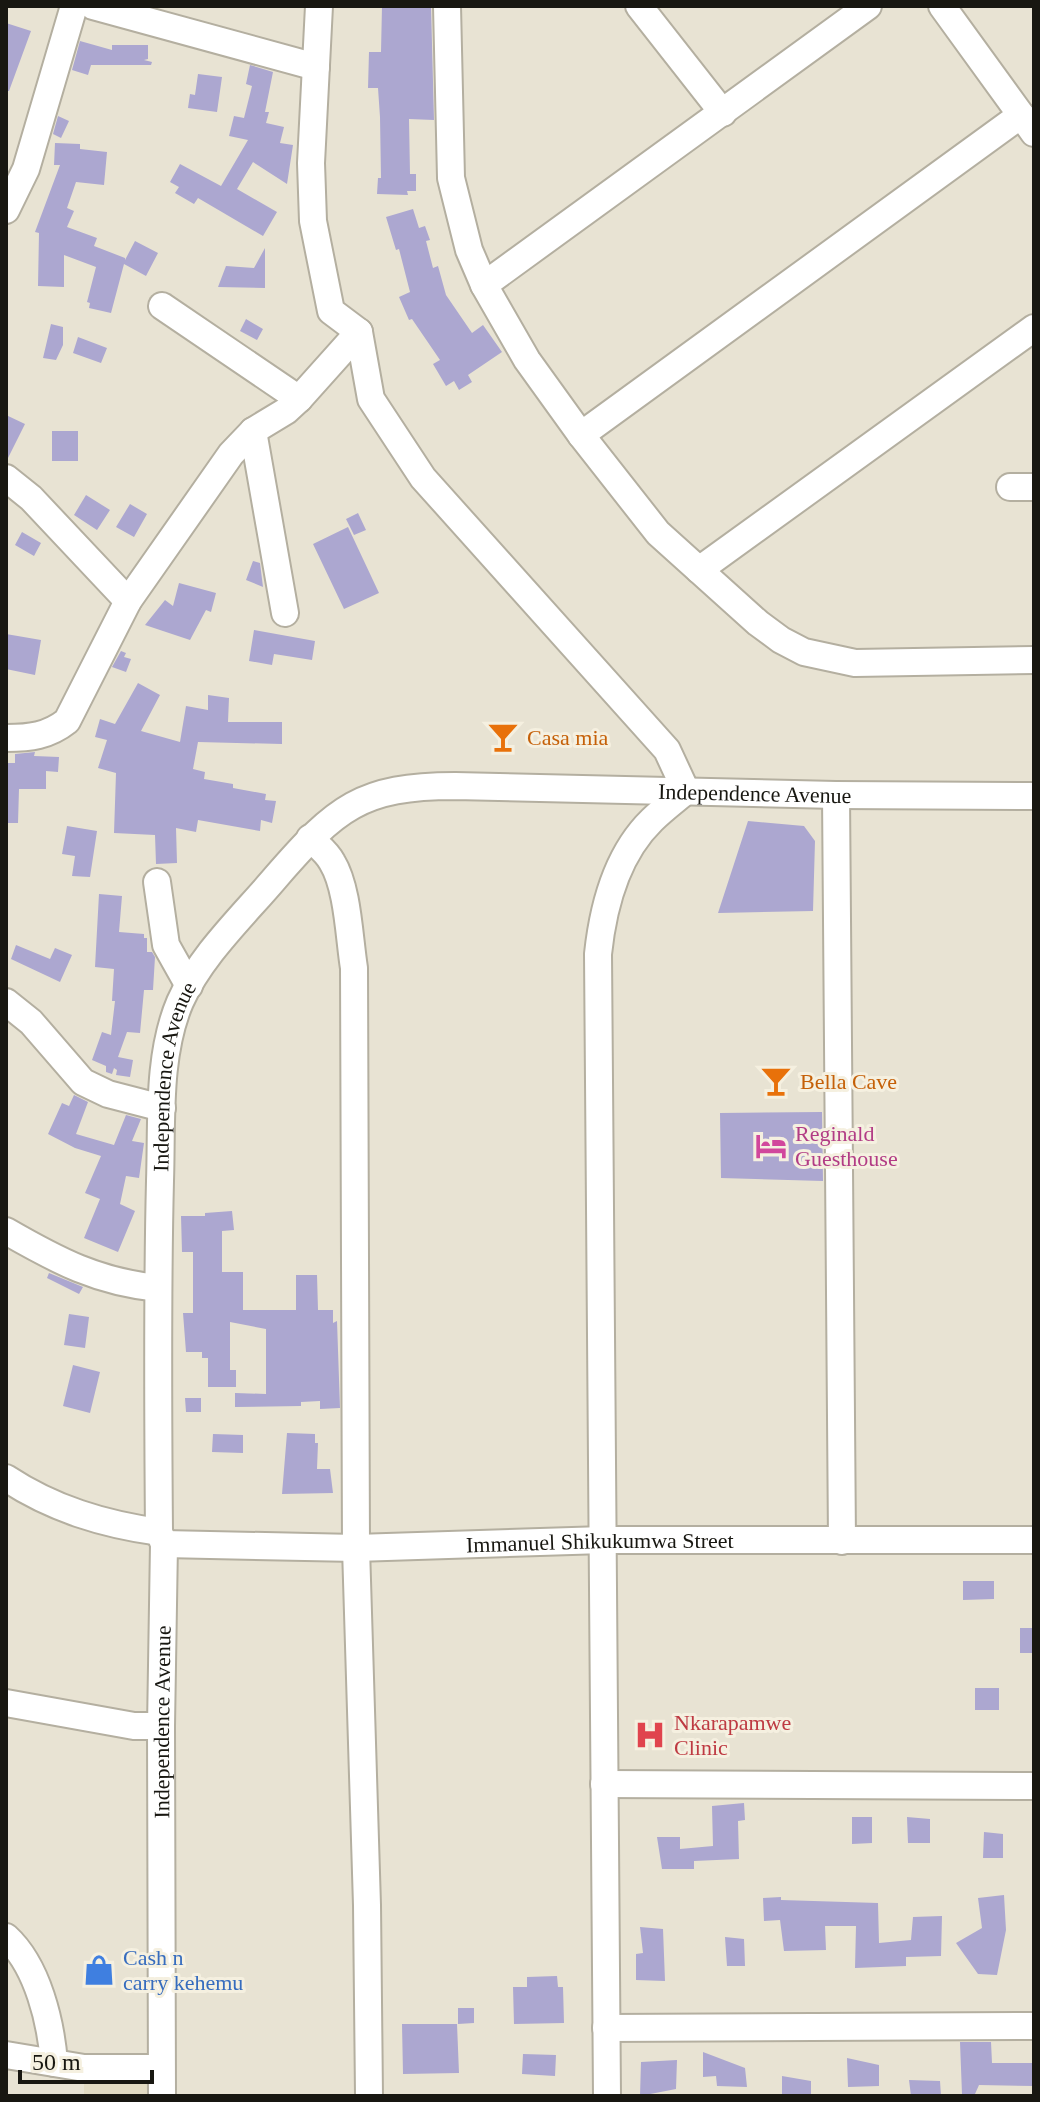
<svg xmlns="http://www.w3.org/2000/svg" width="1040" height="2102" viewBox="0 0 1040 2102" font-family="'Times New Roman',serif">
  <rect width="100%" height="100%" fill="#e8e3d3"/>
  <path fill="#e2dbc3" d="M84 2068H161L162 2096H84Z"/>
  <path fill="#aca7d0" d="M382 6H431L434 120 409 119 410 174H416V191H407L408 195 377 194 378 178H381L380 117 378 88H368L369 52H381Z
    M6 23 31 31 9 91H6Z
    M80 41 112 50V45H148V59L144 60 152 62 151 65H91L88 75 72 70Z
    M250 65 273 72 265 112H269L266 123 284 127 280 143 293 145 287 184 253 162 237 189 277 212 263 236 198 198 194 204 175 193 179 187 170 182 180 164 221 186 248 140 229 136 234 116 244 118 252 86 246 84Z
    M198 74 222 77 217 112 188 108 190 94 195 95Z
    M58 116 69 121 61 138 53 134Z
    M55 143 80 144V149L107 152 104 185 76 182 67 208 74 211 67 227 97 238 94 246 125 258V260L135 241 158 253 146 276 124 264 111 313 89 308 90 303 87 302 96 267 64 255V287L38 286 39 233 35 232 60 165H54Z
    M413 209 419 228 425 226 430 240 426 241 433 268 438 266 446 295 472 333 483 325 502 352 468 375 472 382 459 390 454 381 446 386 433 364 440 360 412 319 409 320 399 297 410 292 399 249 396 250 386 217Z
    M265 248V288L218 287 226 266 254 268Z
    M246 319 263 329 257 340 240 331Z
    M51 324 63 327V345L56 360 43 358Z
    M78 337 107 348 101 363 73 353Z
    M6 415 25 424 6 462Z
    M52 431H78V461H52Z
    M86 495 110 510 97 530 74 515Z
    M130 504 147 514 134 537 116 527Z
    M358 513 366 530 354 535 346 519Z
    M348 527 379 593 344 609 313 544Z
    M22 532 41 543 34 556 15 545Z
    M253 561 260 563 263 587 246 580Z
    M179 583 216 593 211 612 206 610 190 640 145 625 165 600 173 606Z
    M254 630 315 641 312 660 274 654 272 665 249 661Z
    M6 634 41 640 35 675 6 669Z
    M121 651 126 653 124 657 131 659 126 672 112 667Z
    M138 683 160 695 141 731 180 742 186 706 208 710V695L229 698 228 722H282V744L198 742 193 769 205 772 204 779 233 784V788L266 794 265 800 276 801 272 823 261 820 260 831 198 820 196 832 176 828 177 863 156 864 155 835 114 833 116 773 98 768 107 740 95 737 100 719 115 724Z
    M35 752 34 756 59 757 58 772 46 771V789H19L18 823H6V763H15V754Z
    M748 821 804 826 815 841 813 911 718 913Z
    M67 826 97 831 90 877 72 876 75 856 62 854Z
    M99 894 122 896 119 932 144 934V938H147V952H152L155 957 153 990H144L140 1033 127 1032 118 1057 133 1060 130 1077 116 1075 117 1070 114 1068 112 1074 106 1072V1066L92 1060 102 1032 111 1035 115 1001H112L114 969 95 967Z
    M16 945 50 959 55 948 72 955 60 982 11 959Z
    M74 1095 88 1102 76 1134 114 1145 126 1115 141 1119 132 1141 144 1143 139 1178 126 1176 120 1204 135 1211 118 1252 84 1238 100 1199 85 1193 101 1156 75 1148 48 1134 62 1103 69 1106Z
    M822 1112 823 1181 721 1178 720 1113Z
    M232 1211 234 1230 222 1231V1272H243V1310H296V1275H317L318 1310H333V1323L337 1321 340 1408 320 1409V1401L301 1402V1406L235 1407V1393L266 1394V1329L230 1322V1370H236V1387H208V1358H202V1352H186L183 1313H193V1252H182L181 1216H205V1213Z
    M49 1273 83 1287 79 1294 47 1278Z
    M69 1314 89 1317 85 1348 64 1345Z
    M73 1365 100 1372 90 1413 63 1406Z
    M185 1398H201V1412H186Z
    M287 1433 315 1434V1443H318L317 1469H330L333 1493 282 1494Z
    M213 1434 243 1435V1453L212 1452Z
    M963 1581H994V1599L963 1600Z
    M1020 1628H1034V1653H1020Z
    M975 1688H999V1710H975Z
    M744 1803 745 1820 738 1821 739 1859 694 1861V1869H662L657 1837H680V1849L713 1846 712 1806Z
    M852 1817H872V1843L852 1844Z
    M907 1817 930 1819V1843H908Z
    M984 1832 1003 1834V1858H983Z
    M1004 1895 1006 1930 997 1975 978 1974 956 1943 982 1928 978 1898Z
    M781 1897V1900L878 1903 879 1943 911 1940 913 1917 942 1916 941 1956 906 1957V1966L855 1968 856 1926H825L826 1950 784 1951 780 1920 764 1921 763 1898Z
    M640 1927 663 1929 665 1981 636 1980V1954L643 1953Z
    M725 1937 744 1939 745 1966H727Z
    M557 1976 558 1987H563L564 2023 514 2024 513 1987H527V1977Z
    M458 2008H474V2023L458 2024Z
    M402 2024H457L459 2073 403 2074Z
    M960 2042H991L992 2063H1034V2086L979 2085 975 2094H962Z
    M703 2052 745 2068 747 2087 717 2086 716 2076 703 2077Z
    M523 2054 556 2055 555 2076 522 2074Z
    M847 2058 879 2065V2086L848 2087Z
    M677 2060 676 2089 640 2096 641 2062Z
    M782 2076 811 2081V2096H782Z
    M909 2080 940 2081 941 2096H911Z"/>
  <g fill="none" stroke-linecap="round" stroke-linejoin="round">
    <defs>
      <g id="minor">
        <path d="M93 6 316 67"/>
        <path d="M319 6 311 163 313 221 331 311 359 332 371 399 423 478 667 750 686 791C674 801 662 810 652 820 617 854 603 907 598 954L607 2096"/>
        <path d="M447 6 451 178 469 250 484 285 527 360 581 435 658 533 758 623 781 640 804 652 855 663 1034 660"/>
        <path d="M639 6 723 113"/>
        <path d="M942 6 1034 133"/>
        <path d="M6 210 26 169 74 6"/>
        <path d="M484 285 868 6"/>
        <path d="M162 306 299 399"/>
        <path d="M253 431 285 613"/>
        <path d="M581 435 1021 115"/>
        <path d="M6 478 31 498 128 601"/>
        <path d="M1010 487H1034"/>
        <path d="M699 570 1034 328"/>
        <path d="M6 738C30 738 48 736 67 721L128 601 231 454 253 431 286 411 299 399 359 332"/>
        <path d="M836 795 842 1541"/>
        <path d="M310 838C318 846 327 852 332 862 348 888 349 937 354 968L356 1548 367 1905 369 2096"/>
        <path d="M157 882 166 945 189 986"/>
        <path d="M6 1002 31 1022 83 1082 108 1094 162 1108"/>
        <path d="M6 1231C58 1261 98 1282 158 1288"/>
        <path d="M6 1478C53 1509 103 1524 159 1532"/>
        <path id="s1" d="M164 1544 356 1548 604 1540H1034"/>
        <path d="M6 1703 134 1726H161"/>
        <path d="M604 1784 1034 1786"/>
        <path d="M6 1937C38 1966 51 2023 54 2063"/>
        <path d="M606 2028 1034 2026"/>
        <path d="M6 2055 84 2068H161"/>
        <path id="s2" d="M162 2096 161 1726 164 1544 159 1532C158 1415 157 1298 160 1181 162 1123 157 1056 180 1002 201 955 243 916 276 877 336 808 361 786 455 786L836 795 1034 796"/>
      </g>
    </defs>
    <use href="#minor" stroke="#b4afa0" stroke-width="30"/>
    <use href="#minor" stroke="#fff" stroke-width="26"/>
  </g>
  <defs>
    <symbol id="bar-bare" viewBox="-9 -9 18 18"><path d="M-6-5H6L.8 .8V4.5H3.5V6h-7V4.5H-.8V.8Z" fill="#e8710a" stroke="#f5f0e0" stroke-width="2.5" paint-order="stroke"/></symbol>
    <symbol id="hotel-bare" viewBox="-9 -9 18 18"><path d="M-6-4.5h1.5V1H6V5H4.5V3h-9V5H-6ZM-4 0a1.8 1.8 0 1 1 3.6 0ZM.5 0V-2.5h3Q6-2.5 6 0Z" fill="#d1479c" stroke="#f5f0e0" stroke-width="2.5" paint-order="stroke"/></symbol>
    <symbol id="hospital-bare" viewBox="-9 -9 18 18"><path d="M-5-5h3v3.5h4V-5h3V5h-3V1.5h-4V5h-3Z" fill="#e0444e" stroke="#f5f0e0" stroke-width="2.5" paint-order="stroke"/></symbol>
    <symbol id="shop-bare" viewBox="-9 -9 18 18"><path d="M-5-2.5h2.3a2.7 3.5 0 0 1 5.4 0H5L5.5 6h-11ZM-1.5-2.5h3a1.5 2.3 0 0 0-3 0Z" fill="#3f7fe0" stroke="#f5f0e0" stroke-width="2.5" paint-order="stroke"/></symbol>
  </defs>
  <g fill-rule="evenodd">
    <use href="#bar-bare" x="481" y="715" width="44" height="44"/>
    <use href="#bar-bare" x="754" y="1059" width="44" height="44"/>
    <use href="#hotel-bare" x="749" y="1124" width="44" height="44"/>
    <use href="#hospital-bare" x="628" y="1713" width="44" height="44"/>
    <use href="#shop-bare" x="77" y="1948" width="44" height="44"/>
  </g>
  <g text-anchor="middle" stroke-width="6" stroke-linejoin="round" paint-order="stroke">
    <g font-size="22" fill="#c56008" stroke="#f5f0e0" text-anchor="start">
      <text x="527" y="745">Casa mia</text>
      <text x="800" y="1089">Bella Cave</text>
    </g>
    <g font-size="22" fill="#181711" stroke="#f5f0e0">
      <text dy="8" stroke="none"><textPath href="#s2" startOffset="1766">Independence Avenue</textPath></text>
      <text dy="8" stroke="none"><textPath href="#s2" startOffset="1022">Independence Avenue</textPath></text>
      <text dy="8" stroke="none"><textPath href="#s1" startOffset="436">Immanuel Shikukumwa Street</textPath></text>
      <text dy="8" stroke="none"><textPath href="#s2" startOffset="374">Independence Avenue</textPath></text>
    </g>
    <g font-size="22" fill="#b23c85" stroke="#f5f0e0" text-anchor="start">
      <text x="795" y="1141">Reginald<tspan x="795" dy="25">Guesthouse</tspan></text>
    </g>
    <g font-size="22" fill="#be3a42" stroke="#f5f0e0" text-anchor="start">
      <text x="674" y="1730">Nkarapamwe<tspan x="674" dy="25">Clinic</tspan></text>
    </g>
    <g font-size="22" fill="#366cbe" stroke="#f5f0e0" text-anchor="start">
      <text x="123" y="1965">Cash n<tspan x="123" dy="25">carry kehemu</tspan></text>
    </g>
  </g>
  <rect width="1040" height="2102" fill="none" stroke="#181711" stroke-width="16"/>
  <path d="M20 2070v12h132v-12" fill="none" stroke="#181711" stroke-width="4"/>
  <text x="32" y="2070" font-size="24" fill="#181711" stroke="#f5f0e0" stroke-width="6" paint-order="stroke">50 m</text>
</svg>
